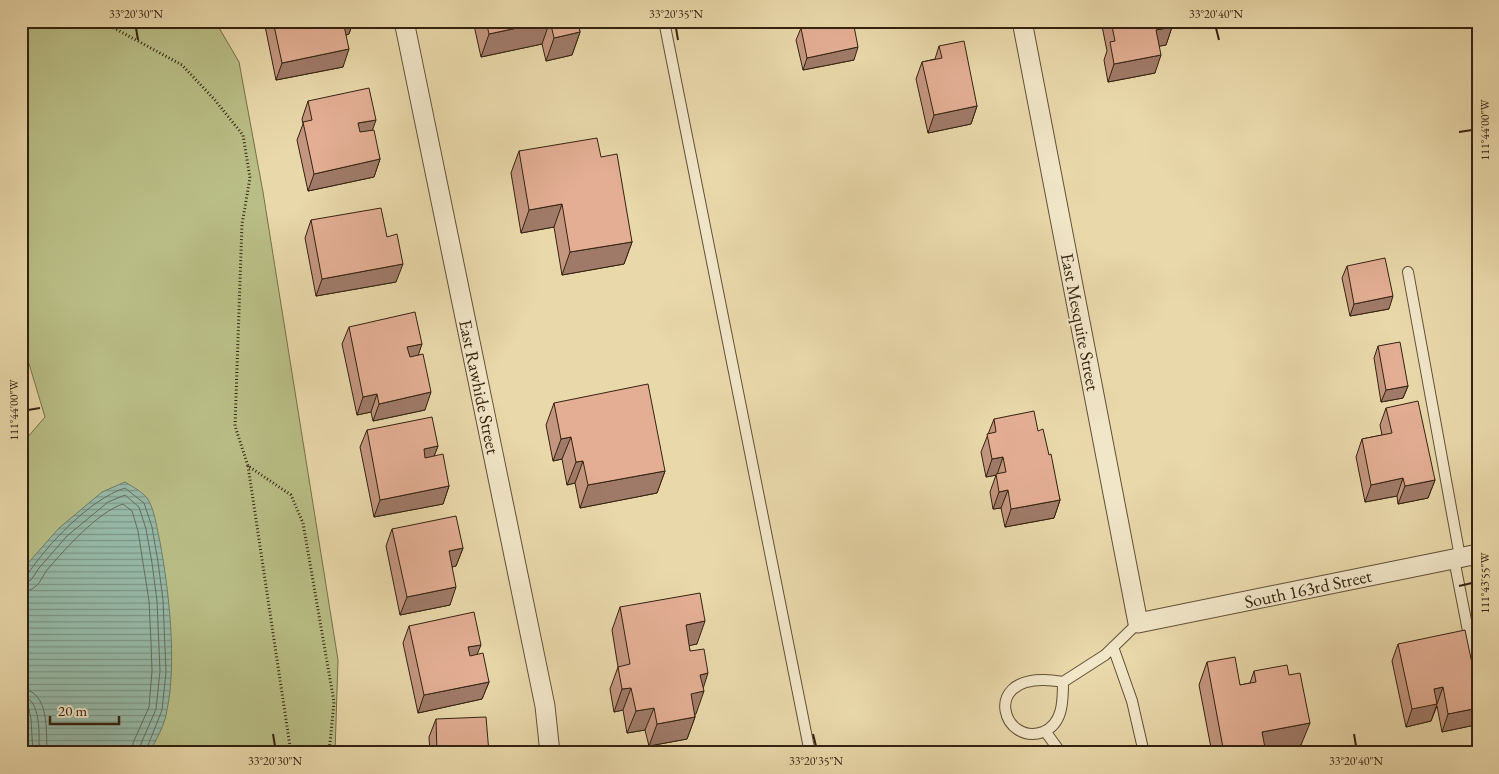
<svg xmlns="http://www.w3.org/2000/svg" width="1499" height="774" viewBox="0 0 1499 774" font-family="'EB Garamond',serif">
  <defs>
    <pattern id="water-rules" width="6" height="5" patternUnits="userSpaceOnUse" patternTransform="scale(1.25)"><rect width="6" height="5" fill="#97baa9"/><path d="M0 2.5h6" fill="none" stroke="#7c9788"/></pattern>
  </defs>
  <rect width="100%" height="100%" fill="#e9d8aa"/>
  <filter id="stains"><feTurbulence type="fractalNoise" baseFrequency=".004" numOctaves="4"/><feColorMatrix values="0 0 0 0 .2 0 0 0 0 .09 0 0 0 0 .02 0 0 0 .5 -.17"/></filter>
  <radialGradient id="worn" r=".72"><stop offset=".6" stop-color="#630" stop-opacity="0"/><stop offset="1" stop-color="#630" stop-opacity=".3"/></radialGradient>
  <path fill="#b9be86" stroke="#76704a" d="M21 21H215L239 62 263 192 338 660 335 753H21V445L45 417 21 337Z"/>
  <path fill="url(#water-rules)" stroke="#6f7d6b" d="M125 482C133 487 145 493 149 501 155 513 157 529 160 542 169 591 177 662 167 710 165 725 156 740 149 753H28L26 720 21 698V575L29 562 59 528 102 492Z"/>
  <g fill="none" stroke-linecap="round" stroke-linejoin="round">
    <path stroke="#666e5c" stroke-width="1" d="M21 577 27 575C47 545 90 499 125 488L144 503 152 527 158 562 163 600 166 672 162 710 145 753
      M21 583 31 580 39 568 67 536 108 502 125 495 139 507 146 529 152 563 157 601 160 671 156 709 140 746 139 753
      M21 591C27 591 32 590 36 586 41 582 43 575 47 570 65 549 98 512 123 504L132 511 138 531 149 601 151 642 152 671 149 707 133 743 131 753
      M21 689C50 690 46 732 47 753
      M21 696C42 697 39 737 39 753
      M21 703 28 705 31 719 33 753"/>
    <defs>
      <path id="service" d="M664 21 810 753
        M1408 272 1460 557
        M1454 559 1478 682
        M1113 647 1132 701 1144 753
        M1063 682C1063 701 1063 724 1043 732 1004 746 982 679 1044 680 1050 680 1057 681 1063 682L1105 655 1138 623
        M1045 731 1061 753"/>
      <path id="minor" d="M404 21 545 706 550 753
        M1022 21 1138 623 1478 554"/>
    </defs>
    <use href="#service" stroke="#615036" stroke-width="12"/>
    <use href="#minor" stroke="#615036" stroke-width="21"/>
    <path stroke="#34220f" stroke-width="3" stroke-dasharray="1 2.5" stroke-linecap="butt" d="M101 21 182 65 214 99 243 135 250 178 242 224 235 426 248 466 291 495 303 523 334 702 329 753
      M248 466 291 753"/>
    <use href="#service" stroke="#f1e6c8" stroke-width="10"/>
    <use href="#minor" stroke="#f1e6c8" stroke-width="19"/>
  </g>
  <path fill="#c3967f" stroke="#34220f" d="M264 21H353L349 34 346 35 343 67 276 80Z
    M473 21H578L580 32 572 55 546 61 542 44 481 57Z
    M1101 21H1171L1172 27 1166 45 1159 46 1155 73 1108 82 1104 60 1107 51Z
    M801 28 854 60 803 70 796 40Z
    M939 46 977 106 971 124 928 133 916 79 922 62 935 59Z
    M308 101 372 130 380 159 374 177 308 191 297 140 303 124 302 119Z
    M519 151 601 157 632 242 624 264 562 275 554 227 521 233 511 173Z
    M311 220 387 237 396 282 316 296 305 238Z
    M1347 266 1389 309 1350 316 1342 278Z
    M349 327 418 355 425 410 373 421 371 412 357 415 342 344Z
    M1378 346 1408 386 1403 398 1381 402 1374 358Z
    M554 403 665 471 657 493 580 508 575 483 567 485 562 459 553 461 546 425Z
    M1386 408 1435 480 1428 498 1398 504 1397 496 1365 502 1356 457 1362 439 1382 435 1380 425Z
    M994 419 1038 431 1049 455 1060 500 1054 518 1005 527 1001 508 993 509 990 492 996 475 986 477 981 452Z
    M367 430 438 446 434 456 449 486 443 504 374 517 360 447Z
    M392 529 463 548 456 566 452 567 450 605 400 615 386 546Z
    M620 607 697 644 689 645 690 651 703 688 695 714V717L687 739 649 746 645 730 627 733 623 710 614 712 610 689 618 667 612 630Z
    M409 626 477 654 489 682 482 699 418 713 403 643Z
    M1398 644 1478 692V717L1475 725 1442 732 1437 706 1431 721 1406 727 1392 661Z
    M1207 662 1240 685 1250 683 1254 671 1301 745 1266 752V753H1212L1199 685Z
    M436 719 489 753H430L429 737Z"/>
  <path fill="#9f7a68" stroke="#34220f" d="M342 21H353L349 34 336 37Z
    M550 21 542 44 481 57 489 34Z
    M1172 27 1166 45 1150 48 1156 30Z
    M580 32 572 55 546 61 554 38Z
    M858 47 854 60 803 70 807 58Z
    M349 49 343 67 276 80 282 63Z
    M1161 55 1155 73 1108 82 1114 64Z
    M977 106 971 124 928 133 934 115Z
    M376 120 370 137 352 141 358 123Z
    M380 159 374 177 308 191 314 174Z
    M562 204 554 227 521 233 529 210Z
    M632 242 624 264 562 275 570 252Z
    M403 264 396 282 316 296 322 279Z
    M1393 296 1389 309 1350 316 1354 304Z
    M422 344 416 362 401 365 407 347Z
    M1408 386 1403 398 1381 402 1386 390Z
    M431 392 425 410 373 421 379 404Z
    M377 394 371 412 357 415 363 397Z
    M571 437 562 459 553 461 561 439Z
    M438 446 431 464 417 467 424 449Z
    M1003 457 997 475 986 477 992 459Z
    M583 461 575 483 567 485 576 462Z
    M665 471 657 493 580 508 588 485Z
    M1403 478 1397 496 1365 502 1371 485Z
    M1435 480 1428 498 1398 504 1405 486Z
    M449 486 443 504 374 517 380 500Z
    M1008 490 1001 508 993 509 999 492Z
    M1060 500 1054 518 1005 527 1011 509Z
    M463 548 456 566 442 569 449 551Z
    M456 587 450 605 400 615 407 597Z
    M705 621 697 644 678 648 686 625Z
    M481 645 474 662 462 665 468 647Z
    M708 673 702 692 704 691 696 714 683 716 691 694 700 675Z
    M489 682 482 699 418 713 424 695Z
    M1443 687 1431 721 1406 727 1412 709 1434 689Z
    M631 688 623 710 614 712 622 689Z
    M654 708 645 730 627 733 636 711Z
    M1478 708V717L1475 725 1442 732 1448 714Z
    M695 717 687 739 649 746 657 724Z
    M1310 723 1301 745 1262 753V732Z"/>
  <path fill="#e3ae94" stroke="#34220f" d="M273 21H343L349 49 282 63Z
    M486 21H578L580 32 554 38 550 21 489 34Z
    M830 21H853L858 47 807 58 801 28Z
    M1111 21H1171L1172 27 1156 30 1161 55 1114 64 1110 42 1115 41Z
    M964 41 977 106 934 115 922 62 942 58 939 46Z
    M369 88 376 120 358 123 360 132 374 130 380 159 314 174 303 122 312 120 308 101Z
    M597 138 601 157 617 154 632 242 570 252 562 204 529 210 519 151Z
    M381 208 387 237 397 234 403 264 322 279 311 220Z
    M1385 258 1393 296 1354 304 1347 266Z
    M415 312 422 344 407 347 410 357 423 354 431 392 379 404 377 394 363 397 349 327Z
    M1400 342 1408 386 1386 390 1378 346Z
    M648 384 665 471 588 485 583 461 576 462 571 437 561 439 554 403Z
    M1418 401 1435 480 1405 486 1403 478 1371 485 1362 439 1392 433 1386 408Z
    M1034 411 1038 431 1043 429 1049 455 1051 454 1060 500 1011 509 1008 490 999 492 996 474 1006 472 1003 457 992 459 987 434 996 432 994 419Z
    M432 417 438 446 424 449 425 458 443 454 449 486 380 500 367 430Z
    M456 516 463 548 449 551 456 587 407 597 392 529Z
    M700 593 705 621 686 625 690 651 704 649 708 673 700 675 704 691 691 694 695 717 657 724 654 708 636 711 631 688 622 689 618 667 630 664 620 607Z
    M474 612 481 645 468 647 470 656 483 653 489 682 424 695 409 626Z
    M1465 630 1478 692V708L1448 714 1443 687 1434 689 1437 704 1412 709 1398 644Z
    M1235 657 1240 685 1256 682 1254 671 1287 665 1289 675 1300 673 1310 723 1262 732 1266 753H1224L1207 662Z
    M486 717 489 753H437L436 719Z
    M991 749 1007 753H990Z"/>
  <path fill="none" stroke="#34220f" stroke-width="2" d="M136 28 138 40M676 28 678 40M1216 28 1219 40M1459 132 1472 130M28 410 40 408M1459 586 1472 583M273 734 275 746M813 734 816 746M1354 734 1356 746"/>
  <g text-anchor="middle" stroke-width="4" stroke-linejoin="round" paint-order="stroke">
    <g font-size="18" fill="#34220f" stroke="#f1e6c8">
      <text transform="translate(1080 322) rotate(79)" y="6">East Mesquite Street</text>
      <text transform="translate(479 387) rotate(78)" y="6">East Rawhide Street</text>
      <text transform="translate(1308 589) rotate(-12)" y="6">South 163rd Street</text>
    </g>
  </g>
  <rect width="1499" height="774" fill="none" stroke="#e9d8aa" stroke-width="55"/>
  <path d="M50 716v8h69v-8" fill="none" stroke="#34220f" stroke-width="2.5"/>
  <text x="58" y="716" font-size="15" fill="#34220f" stroke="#f1e6c8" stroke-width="4" paint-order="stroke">20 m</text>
  <rect x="28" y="28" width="1444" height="718" fill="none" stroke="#34220f" stroke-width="2"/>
  <g font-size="12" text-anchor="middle" fill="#34220f">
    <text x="136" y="18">33°20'30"N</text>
    <text x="676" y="18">33°20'35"N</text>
    <text x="1216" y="18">33°20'40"N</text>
    <text transform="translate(1485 130) rotate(-90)" y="4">111°44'00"W</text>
    <text transform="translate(14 410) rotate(-90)" y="4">111°44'00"W</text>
    <text transform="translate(1485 583) rotate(-90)" y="4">111°43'55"W</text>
    <text x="275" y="765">33°20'30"N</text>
    <text x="816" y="765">33°20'35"N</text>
    <text x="1356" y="765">33°20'40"N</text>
  </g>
  <rect width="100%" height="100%" filter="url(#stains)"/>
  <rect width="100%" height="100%" fill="url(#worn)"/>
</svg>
